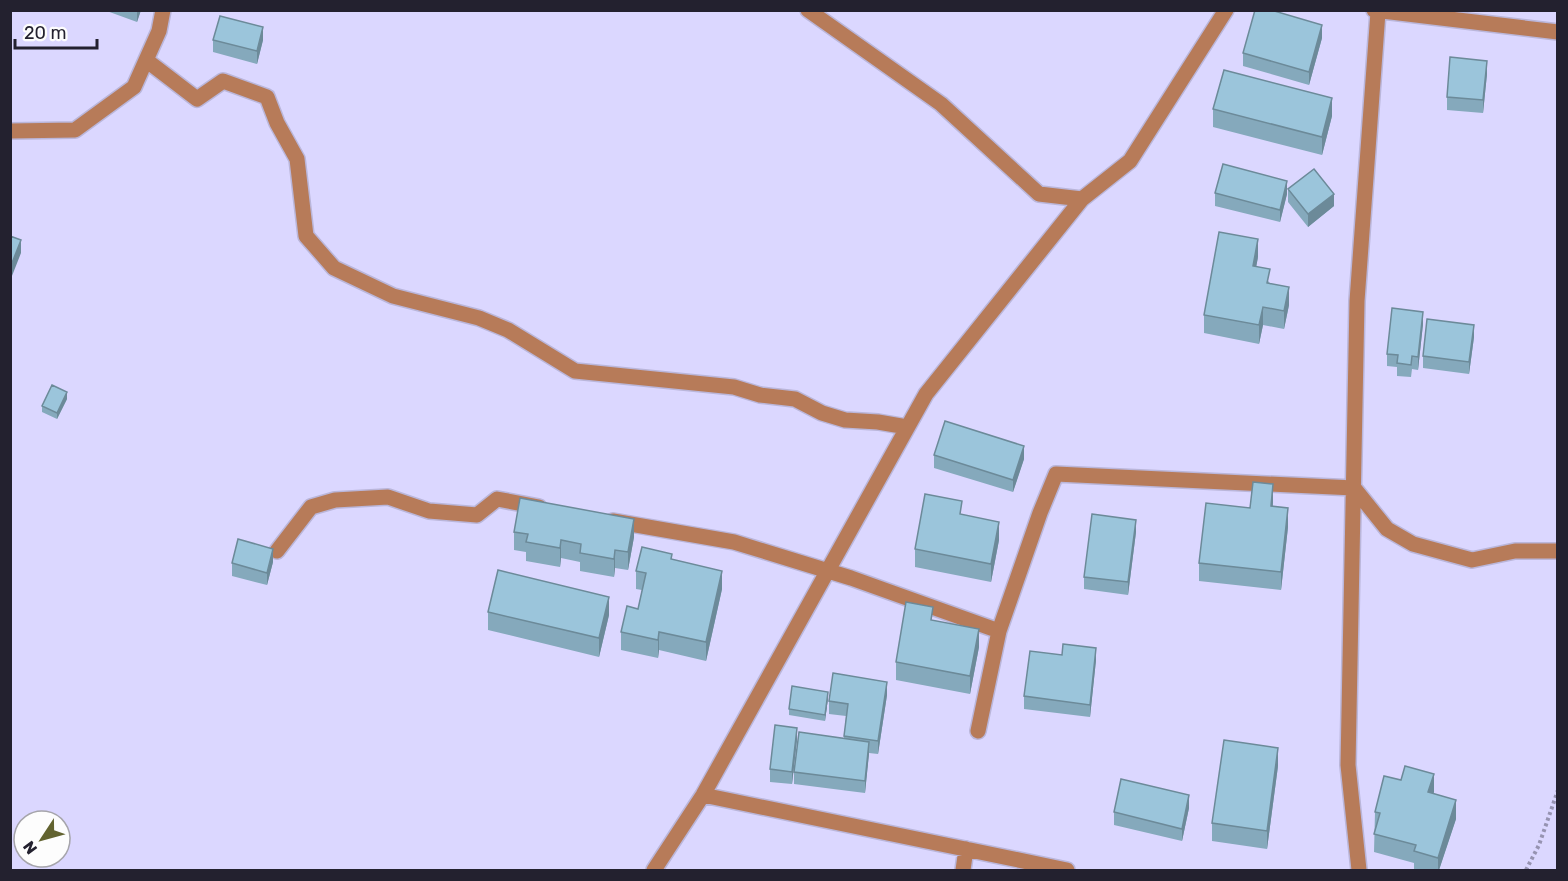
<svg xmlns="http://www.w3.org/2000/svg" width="1568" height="881" viewBox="0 0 1568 881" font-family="Rubik,sans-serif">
  <rect width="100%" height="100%" fill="#dbd7ff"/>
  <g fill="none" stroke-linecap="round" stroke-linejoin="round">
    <defs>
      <path id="minor" d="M808 10 941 104 1039 194 1082 199 1130 161 1226 10
        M1374 10 1558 32
        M146 60 197 99 223 81 267 97 277 123 297 159 306 236 334 268 393 296 479 318 508 330 575 371 734 387 760 395 795 399 822 413 845 420 878 422 907 427
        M10 131 75 130 134 87 159 31 163 10
        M613 521 734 542 851 578 999 631 1040 513 1056 474 1354 488 1387 529 1413 544 1472 560 1515 551H1558
        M277 551 311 507 335 500 388 497 429 511 477 515 497 499 539 507
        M978 731 999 631
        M703 795 1067 870
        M654 870 703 795 926 394 1082 199
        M963 870 966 849
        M1359 870 1348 765 1357 301 1378 12"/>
    </defs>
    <use href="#minor" stroke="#bab6da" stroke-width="18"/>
    <path stroke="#9693b1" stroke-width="4" stroke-dasharray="3 3" stroke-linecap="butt" d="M1526 870 1539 845 1558 790"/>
    <use href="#minor" stroke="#b77b59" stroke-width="15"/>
  </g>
  <path fill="#85a9bc" d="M104 10H141L137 22Z
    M1322 38 1309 85 1243 66V53Z
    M213 40H263L257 64 213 52Z
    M1487 74 1483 113 1447 110V97Z
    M1213 109 1332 116 1322 155 1213 127Z
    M1288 189 1334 206 1308 227 1288 202Z
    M1215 193 1287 194 1280 222 1215 206Z
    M1258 257 1256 267 1289 305 1284 329 1263 325 1259 344 1204 333V315Z
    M1423 324 1418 370 1412 369 1411 377 1397 376V367L1387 366V354Z
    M1474 337 1469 374 1423 368V356Z
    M67 399 57 419 42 412V406Z
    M934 455 1024 459 1013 492 934 468Z
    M1273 502V507L1288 527 1281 590 1199 581V563L1250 508Z
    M962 514 999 540 991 582 915 567V549Z
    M514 532 634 537 628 570 615 568 614 577 580 571V562L561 558 560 567 526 561V552L514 550Z
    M1136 532 1128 595 1084 589V577Z
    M672 560 722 589 706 661 659 650 658 658 621 650V632L638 609 642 590 636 589V571Z
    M273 562 267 585 232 576V563Z
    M488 612 609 615 599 657 488 630Z
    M933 620 979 647 970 694 896 680V662Z
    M1096 660 1090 717 1024 709V696Z
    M887 695 878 754 869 753 865 793 794 784V772L844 738 846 716 829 714V701Z
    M828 698 825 721 789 715V709Z
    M797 740 792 784 770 782V769Z
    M1278 766 1267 849 1212 841V823Z
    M1434 792 1433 794 1456 819 1439 870H1419L1414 869V863L1374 852 1375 812Z
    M1189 808 1182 841 1114 825V812Z"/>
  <path fill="#6c8a99" d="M137 10H141L137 22Z
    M1322 25V38L1309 85V72Z
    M263 27V40L257 64V51Z
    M1487 61V74L1483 113V100Z
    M1332 98V116L1322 155V137Z
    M1287 181V194L1280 222V210Z
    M1334 194V206L1308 227V214Z
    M1258 239V257L1253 284V266Z
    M21 240V253L10 281V268Z
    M1289 287V305L1284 329V311Z
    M1263 307V325L1259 344V325Z
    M1423 312V324L1418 370V357Z
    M1474 325V337L1469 374V362Z
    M67 392V399L57 419V413Z
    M1024 446V459L1013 492V480Z
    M1273 484V502L1271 525V506Z
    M1288 508V527L1281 590V572Z
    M634 519V537L628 570V552Z
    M1136 520V532L1128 595V582Z
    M999 522V540L991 582V564Z
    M561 540V558L560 567V548Z
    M273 549V562L267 585V573Z
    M615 550V568L614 577V559Z
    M722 571V589L706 661V642Z
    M609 597V615L599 657V638Z
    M979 629V647L970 694V676Z
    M659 632V650L658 658V640Z
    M1096 648V660L1090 717V705Z
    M887 682V695L878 754V741Z
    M828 692V698L825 721V715Z
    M797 728V740L792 784V772Z
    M869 742V754L865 793V781Z
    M1278 748V766L1267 849V831Z
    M1434 774V792L1428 810V792Z
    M1189 795V808L1182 841V829Z
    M1456 800V819L1439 870H1438V858Z"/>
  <path fill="#9bc5db" stroke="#6c8a99" stroke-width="1.5" d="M1255 10H1271L1322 25 1309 72 1243 53Z
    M220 16 263 27 257 51 213 40Z
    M1450 57 1487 61 1483 100 1447 97Z
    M1224 70 1332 98 1322 137 1213 109Z
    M1223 164 1287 181 1280 210 1215 193Z
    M1314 169 1334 194 1308 214 1288 189Z
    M1219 232 1258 239 1253 266 1270 269 1267 283 1289 287 1284 311 1263 307 1259 325 1204 315Z
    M10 236 21 240 10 268Z
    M1392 308 1423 312 1418 357 1412 356 1411 365 1397 363 1398 355 1387 354Z
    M1427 319 1474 325 1469 362 1423 356Z
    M52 385 67 392 57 413 42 406Z
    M945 421 1024 446 1013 480 934 455Z
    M1253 482 1273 484 1271 506 1288 508 1281 572 1199 563 1206 503 1250 508Z
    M925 494 962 501 960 514 999 522 991 564 915 549Z
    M520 498 634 519 628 552 615 550 614 559 580 553 581 544 561 540 560 548 526 542 528 534 514 532Z
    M1092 514 1136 520 1128 582 1084 577Z
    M238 539 273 549 267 573 232 563Z
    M642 547 672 554 671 559 722 571 706 642 659 632 658 640 621 632 627 606 638 609 646 573 636 571Z
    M498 570 609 597 599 638 488 612Z
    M906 602 933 607 931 620 979 629 970 676 896 662Z
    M1063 644 1096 648 1090 705 1024 696 1030 651 1062 655Z
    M833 673 887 682 878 741 844 736 848 704 829 701Z
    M792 686 828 692 825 715 789 709Z
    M775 725 797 728 792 772 770 769Z
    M799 732 869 742 865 781 794 772Z
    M1224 740 1278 748 1267 831 1212 823Z
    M1405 766 1434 774 1428 792 1456 800 1438 858 1414 851 1416 845 1374 834 1380 813 1375 812 1384 776 1401 780Z
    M1121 779 1189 795 1182 829 1114 812Z"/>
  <rect width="1568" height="881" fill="none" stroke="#23212f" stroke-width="24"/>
  <g transform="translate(42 839) rotate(234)"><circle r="28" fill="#fdfdfd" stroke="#a6a5ab" stroke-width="1.5"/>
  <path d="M0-4.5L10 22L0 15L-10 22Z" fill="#626330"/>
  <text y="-9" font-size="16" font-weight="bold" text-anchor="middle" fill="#23212f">N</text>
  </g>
  <path d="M15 39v9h82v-9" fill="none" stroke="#23212f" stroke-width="3"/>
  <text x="24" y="39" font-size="18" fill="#23212f" stroke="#fdfdfd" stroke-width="4.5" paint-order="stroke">20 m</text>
</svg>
